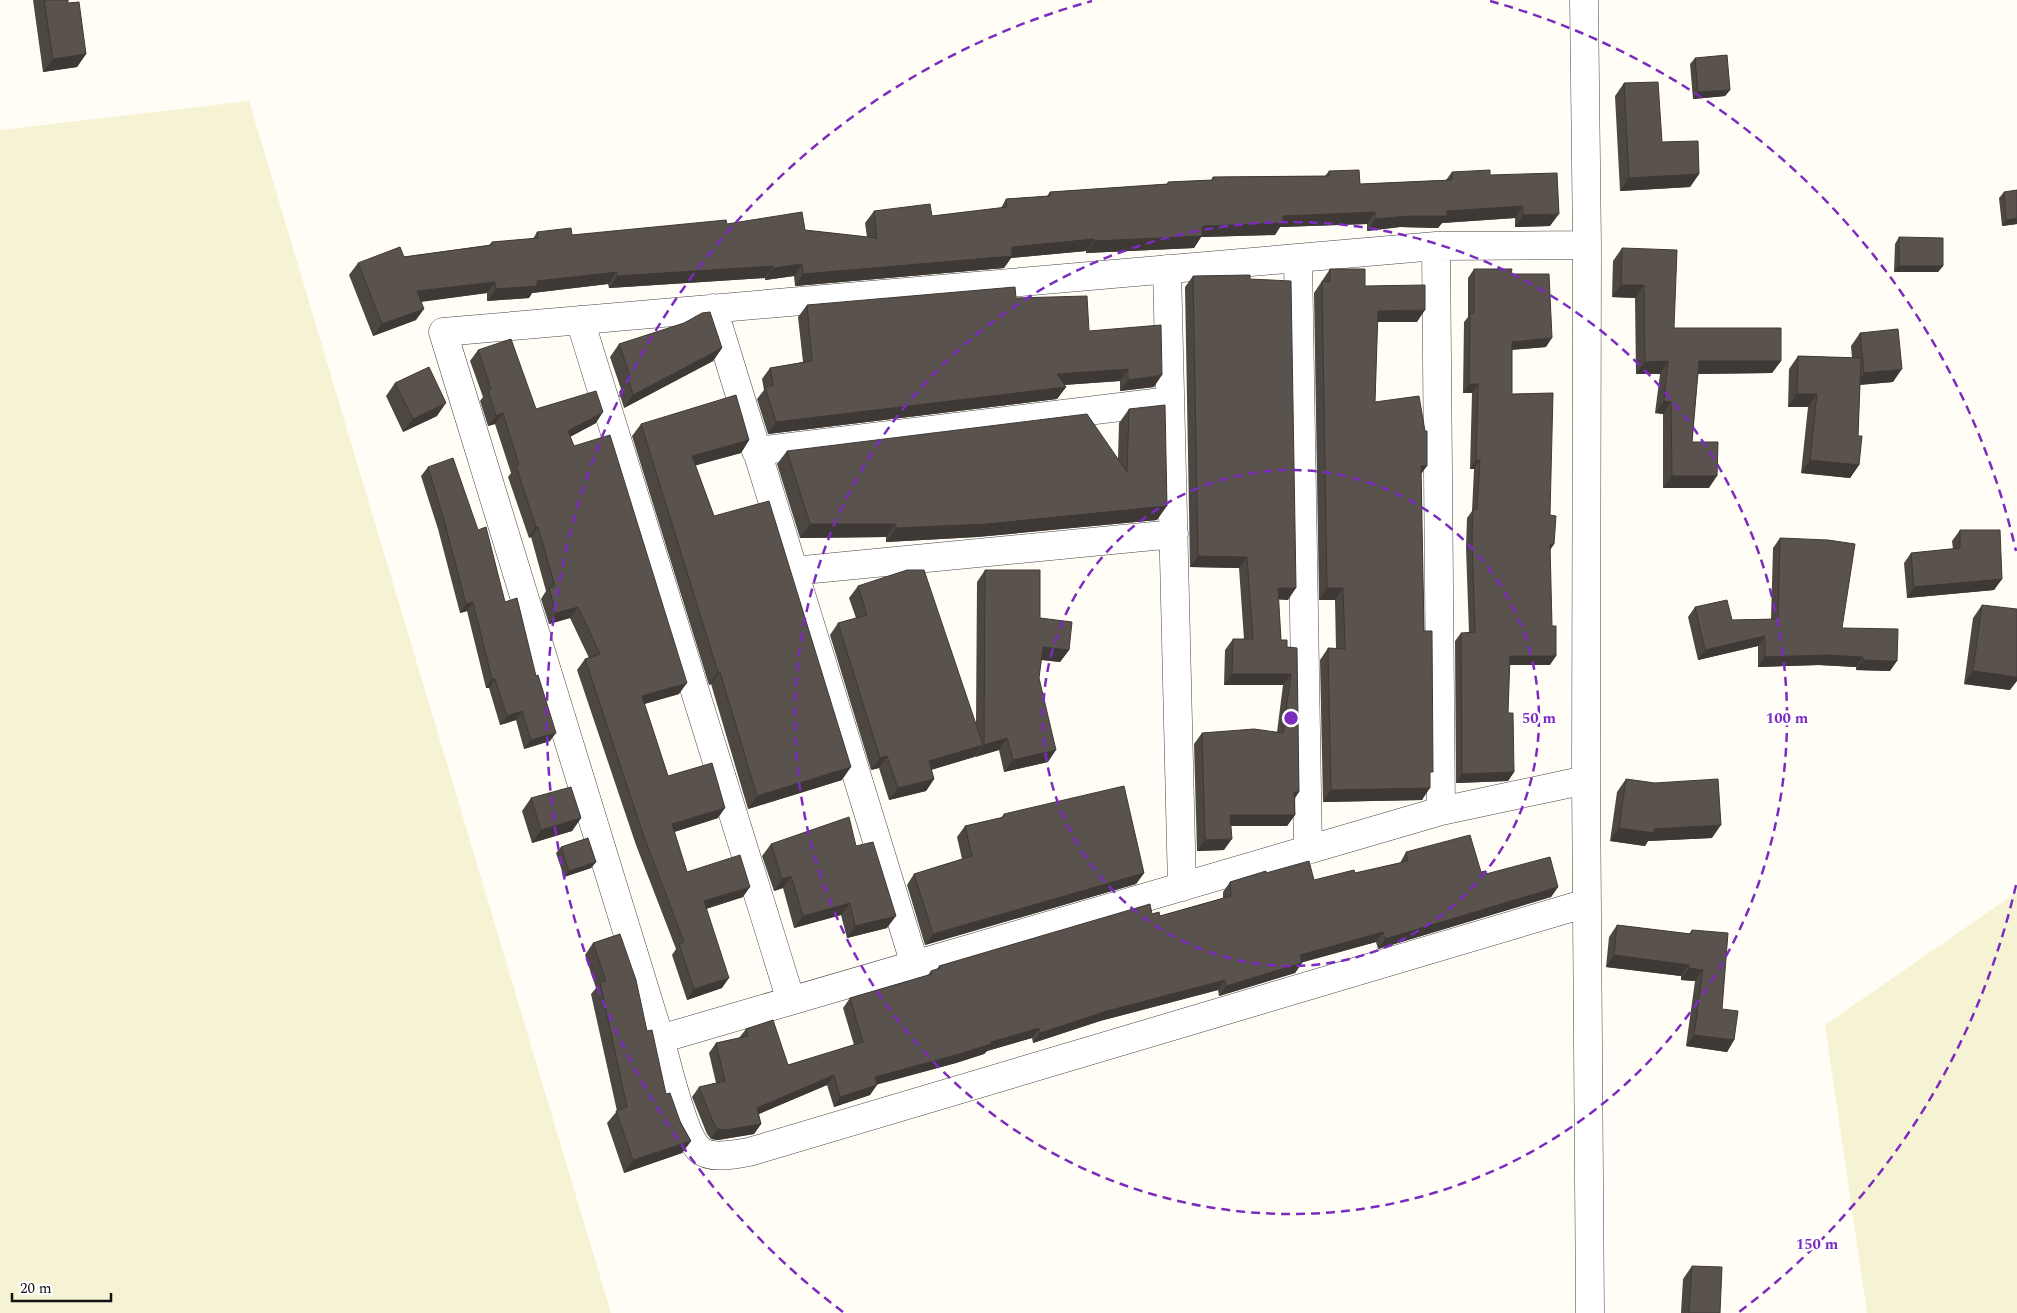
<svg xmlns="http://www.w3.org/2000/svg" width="2017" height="1313" viewBox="0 0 2017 1313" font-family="Spectral,serif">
  <rect width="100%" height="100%" fill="#fffdf5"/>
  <path fill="#f6f3d4" d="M249 101 611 1313H0V130Z
    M2017 892V1313H1867L1825 1025Z"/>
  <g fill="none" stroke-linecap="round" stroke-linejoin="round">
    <defs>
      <path id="minor" d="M1584 0 1587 245 1586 780 1590 1313
        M1436 246 1441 811
        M1298 258 1308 850
        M1167 269 1182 887
        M713 308 915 965
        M580 320 791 1001
        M756 451 1170 401
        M793 571 1174 534
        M1586 780 1441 811 660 1039 443 332 1436 246 1587 245
        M660 1039C667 1062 683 1137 700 1150 712 1160 735 1154 749 1152L1587 903"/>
    </defs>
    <use href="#minor" stroke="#444" stroke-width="29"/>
    <use href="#minor" stroke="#fff" stroke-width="28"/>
  </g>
  <path fill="#4d4742" d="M33 0H68V3L86 54 77 67 43 72Z
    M1695 58 1730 90 1725 96 1693 99 1690 64Z
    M1624 83 1662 142 1699 174 1690 187 1620 191 1615 96Z
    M1329 171 1360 184 1446 180 1452 172 1490 175 1550 226 1515 227V218L1442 223 1438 228 1400 227 1367 231V224L1280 227 1275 235 1201 237 1194 248 1086 253V251L1011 258 1004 268 795 286 794 276 765 280V278L609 288 608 284 532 293 529 298 487 301V293L421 302 416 320 373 336 349 275 358 263 489 245 492 242 533 239 537 232 572 235 727 224 805 230 867 237 865 223 874 211 932 216 1001 208 1006 199 1047 196 1050 192 1167 184 1168 182 1211 180 1213 177 1325 176Z
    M2004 192 2017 224 2002 226 1999 198Z
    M1899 237 1943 266 1938 272H1894L1895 244Z
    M1622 248 1674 328 1781 361 1772 373 1698 374 1692 442 1709 488H1663V414L1655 413 1660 374H1636L1635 298 1612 297 1613 261Z
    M1330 269 1365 286 1417 322H1377L1375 402 1421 475 1424 631 1430 776 1422 800 1323 802 1320 660 1328 648 1336 649 1335 600H1319L1314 293Z
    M1474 269 1511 274 1546 347 1512 350V394L1550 515 1554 544 1550 550V665H1509L1508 713 1514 772 1508 781 1456 783 1455 641 1461 633H1469L1466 548 1467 518 1472 511 1474 469H1470L1472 393H1463L1464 322 1468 317V278Z
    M1193 276 1288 600 1278 599 1281 640 1287 647 1297 648 1295 815 1287 826H1231L1224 850 1197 851 1194 744 1202 733 1277 732 1283 685H1224L1225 650 1233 639H1244L1239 568 1190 567 1185 287Z
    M1016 298 1089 331 1154 387 1120 391V381L1064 385 1066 387 1057 399 768 434 757 399 764 390 762 379 770 368 803 362 798 317 807 305Z
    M1860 333 1893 382 1860 385 1858 436 1859 465 1850 478 1801 473 1808 407H1788L1789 369 1798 356 1852 358 1851 346Z
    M619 344 722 348 713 361 624 408 619 392 621 389 610 357Z
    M478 350 536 409 596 423 570 437 679 694 644 704 668 776 718 818 674 832 687 872 743 897 706 909 722 988 687 1000 672 955 676 949 636 845 577 670 585 659 589 658 570 618 549 624 541 599 546 591 531 537 529 538 508 477 511 473 495 424 488 426 480 401 483 397 470 361Z
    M395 383 437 416 403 432 386 396Z
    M1129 409 1157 520 977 537 886 542V537L800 538 777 464 787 451 1118 459 1119 423Z
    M641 424 749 440 741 453 695 465 714 516 842 780 748 809 711 684 709 685 632 436Z
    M428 467 478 530 505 602 550 741 524 749 516 720 500 725 489 688H486L467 611 460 613 438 529 421 476Z
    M1960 530 2002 579 1994 590 1907 598 1904 563 1911 553 1953 549 1952 541Z
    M1780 538 1842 628 1890 671 1856 670V667L1819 665 1758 667V646L1698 660 1688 617 1695 607 1732 620 1771 619 1773 548Z
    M985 570 1040 618 1069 650 1060 662 1041 660 1039 678 1048 762 1004 772 999 750 975 757V756L974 757 931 770 934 779 926 791 889 800 879 768 871 770 830 635 838 623 856 618 849 598 858 586 976 723 977 582Z
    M1982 605 2010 690 1964 684 1973 618Z
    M1626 779 1712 838 1648 841 1645 846 1610 841 1617 792Z
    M531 798 581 818 572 831 532 843 522 811Z
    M1004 814 1144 873 1136 884 925 945 907 885 914 874 962 859 957 837 965 826 1001 818Z
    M771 844 856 846 887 928 847 938 841 915 794 928 783 888 774 891 762 856Z
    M561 847 596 862 591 868 564 877 556 853Z
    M1406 852 1481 872 1486 874 1558 887 1551 897 1378 949 1376 942 1302 962 1295 973 1219 996 1218 990 1100 1021 1033 1043 1032 1038 987 1051 984 1054 956 1063 877 1084 870 1095 834 1107 827 1085 758 1114 761 1124 754 1134 718 1140 711 1139 707 1134 692 1097 699 1087 716 1083 709 1053 716 1043 739 1038 746 1029 788 1065 854 1045 843 1008 850 998 928 975 931 971 937 969 939 966 1152 914 1160 916 1223 898V892L1230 882 1266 873 1314 880 1355 873 1400 863Z
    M1617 925 1689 934 1692 930 1734 1040 1727 1052 1686 1046 1695 981 1681 980V976L1606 967 1609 937Z
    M593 943 647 1031 666 1094 691 1141 682 1153 624 1173 607 1123 617 1111 591 994 596 988 585 955Z
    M1692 1266 1720 1313H1681L1683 1279Z"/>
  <path fill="#3f3936" d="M86 54 77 67 43 72 53 59Z
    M1730 90 1725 96 1693 99 1698 92Z
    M1699 174 1690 187 1620 191 1629 178Z
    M1523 206 1515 218 1442 223 1438 228 1400 227 1367 231 1375 219 1447 211Z
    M1375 212 1367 224 1280 227 1275 235 1201 237 1194 248 1086 253 1094 241 1283 216Z
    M1559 214 1550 226 1515 227 1523 215Z
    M2017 218V224L2002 226 2006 220Z
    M1094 239 1086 251 1011 258 1004 268 795 286 803 274 1012 247Z
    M802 264 794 276 765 280 773 268Z
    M773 266 765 278 609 288 617 276Z
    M1899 266H1943L1938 272H1894Z
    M617 272 608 284 532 293 529 298 487 301 496 289 537 281Z
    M495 282 487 293 409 303 417 291Z
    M1621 285H1644L1635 298 1612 297Z
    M424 309 416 320 373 336 382 324Z
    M1425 310 1417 322H1370L1378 311Z
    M1552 338 1546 347 1506 350 1512 342Z
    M722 348 713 361 624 408 633 395Z
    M1668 361 1660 374H1636L1645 362Z
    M1699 361H1781L1772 373 1691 374Z
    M1128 369 1120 381 1048 386 1057 374Z
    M1902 369 1893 382 1855 385 1864 373Z
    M1162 375 1154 387 1120 391 1128 380Z
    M1469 384H1478L1472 393H1463Z
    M1066 387 1057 399 768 434 776 422Z
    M1797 394H1817L1808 407H1788Z
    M1664 401 1671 402 1663 414 1655 413Z
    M446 403 437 416 403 432 413 419Z
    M603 412 596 423 560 442 568 431Z
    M503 413 495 424 488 426 496 416Z
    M749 440 741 453 683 469 692 456Z
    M1476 460H1480L1474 469H1470Z
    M1810 460 1859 465 1850 478 1801 473Z
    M1421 466H1427L1419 477Z
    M1672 476H1717L1709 488H1663Z
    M1167 506 1157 520 977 537 886 542 896 528Z
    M810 524H896L886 537 800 538Z
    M536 527H538L531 537 529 538Z
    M1550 544H1554L1548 553Z
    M1198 556 1247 557 1239 568 1190 567Z
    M2002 579 1994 590 1907 598 1914 587Z
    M1278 588H1296L1288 600 1270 599Z
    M1327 588H1343L1335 600H1319Z
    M473 602 467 611 460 613 466 604Z
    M578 607 570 618 549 624 556 613Z
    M1765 636 1758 646 1698 660 1705 650Z
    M1043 647 1069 650 1060 662 1035 659Z
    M1826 655 1863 657 1856 667 1819 665 1758 667 1765 657Z
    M1510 656H1556L1550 665H1504Z
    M1863 660 1897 661 1890 671 1856 670Z
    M1973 671 2017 677V681L2010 690 1964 684Z
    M718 672H720L711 684 709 685Z
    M1232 674H1291L1283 685H1224Z
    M492 679H495L489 688H486Z
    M687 683 679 694 634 707 642 696Z
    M522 711 516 720 500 725 507 716Z
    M556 733 550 741 524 749 531 740Z
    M1007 738 999 750 975 757 984 745Z
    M983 745 974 757 920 773 929 761Z
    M1056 750 1048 762 1004 772 1013 760Z
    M887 756 879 768 871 770 880 758Z
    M851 767 842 780 748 809 757 796Z
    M1514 772 1508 781 1456 783 1462 774Z
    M934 779 926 791 889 800 898 788Z
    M1430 788 1422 800 1323 802 1331 790Z
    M1294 792H1299L1292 803Z
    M725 808 718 818 665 835 672 824Z
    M1230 815H1295L1287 826H1223Z
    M581 818 572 831 532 843 541 830Z
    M1721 825 1712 838 1648 841 1645 846 1610 841 1619 828 1654 829Z
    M1232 839 1224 850 1197 851 1205 840Z
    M596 862 591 868 564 877 569 871Z
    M1144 873 1136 884 925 945 933 934Z
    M791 876 783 888 774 891 782 879Z
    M750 887 743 897 696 912 704 901Z
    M1558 887 1551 897 1378 949 1385 939Z
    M850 903 841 915 794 928 803 916Z
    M896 916 887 928 847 938 855 926Z
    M1383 932 1376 942 1293 965 1300 955Z
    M1614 955 1689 965 1681 976 1606 967Z
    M1302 963 1295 973 1219 996 1226 986Z
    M1689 968 1703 970 1695 981 1681 980Z
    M729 978 722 988 687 1000 694 989Z
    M1225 980 1218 990 1100 1021 1033 1043 1040 1033 1107 1011Z
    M1039 1028 1032 1038 987 1051 984 1054 956 1063 868 1087 875 1077Z
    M1694 1035 1734 1040 1727 1052 1686 1046Z
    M834 1075 827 1085 750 1118 757 1108Z
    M877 1085 870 1095 834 1107 840 1097Z
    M761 1124 754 1134 718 1140 711 1139 718 1129Z
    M691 1141 682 1153 624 1173 633 1160Z"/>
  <path fill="#5a524d" stroke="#3f3936" d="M44 0H68V3L79 2 86 54 53 59Z
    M1727 55 1730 90 1698 92 1695 58Z
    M1658 82 1662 142 1698 141 1699 174 1629 178 1624 83Z
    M1359 170 1360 184 1452 180V172L1490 170V175L1557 173 1559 214 1523 215V206L1447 211V216H1408L1375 219V212L1283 216V223L1205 226 1202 227V236L1094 241V239L1012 247V256L803 274 802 264 773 268V266L617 276V272L537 281V286L496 289 495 282 417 291 424 309 382 324 358 263 400 247 404 257 492 245V242L538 238 537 232 571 228 572 235 726 220 727 224 802 212 805 230 877 238 874 211 930 204 932 216 1007 207 1006 199 1050 196V192L1168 184V182L1213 180V177L1329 176V171Z
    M2017 190V218L2006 220 2004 192Z
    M1899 237 1943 238V266H1899Z
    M1622 248 1677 250 1674 328H1781V361H1699L1692 442H1718L1717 476H1672L1671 402 1664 401 1668 361 1645 362 1644 285H1621Z
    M1330 269H1365V286L1425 285V310L1378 311 1375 402 1419 396 1425 431H1427V466H1421L1424 631H1432L1433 772H1430V788L1331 790 1328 648 1345 649 1343 588H1327L1322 281 1330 282Z
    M1474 269H1512L1511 274H1549L1552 338 1512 342V394L1553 393 1550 515 1556 516 1554 544H1550L1552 626H1556V656H1510L1508 713H1513L1514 772 1462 774 1461 633 1475 632 1472 539 1473 509H1477L1480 460H1476L1478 384H1469L1470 313H1474Z
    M1250 275V279L1291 281 1296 588H1278L1281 640H1287V647L1297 648 1299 792H1294L1295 815H1230L1232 839 1205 840 1202 733 1254 729 1283 733 1291 674H1232L1233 639H1253L1247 557 1198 556 1193 276Z
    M1015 287 1016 298 1087 296 1089 331 1161 325 1162 375 1128 380V369L1057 374 1066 387 776 422 765 387 773 385 770 368 812 361 807 305Z
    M710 312 722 348 633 395 628 379 631 378 619 344 684 323 702 313Z
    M1898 329 1902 369 1864 373 1860 333Z
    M511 339 536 409 596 391 603 412 568 431 574 446 610 435 687 683 642 696 668 776 712 763 725 808 672 824 687 872 740 855 750 887 704 901 729 978 694 989 679 944 684 942 643 834 585 659 600 654 578 607 556 613 549 588 555 586 538 527H536L516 466 519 465 503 413 496 416 488 390 491 389 478 350Z
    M1798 356 1861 358 1858 436H1862L1859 465 1810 460 1817 394H1797Z
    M429 367 446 403 413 419 395 383Z
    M736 395 749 440 692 456 714 516 769 501 851 767 757 796 720 672H718L641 424Z
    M1165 405 1167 506 987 524 896 528V524H810L787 451 1087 414 1127 472 1129 409Z
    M453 458 478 530 486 527 505 602 517 598 536 676 538 675 556 733 531 740 522 711 507 716 495 679H492L473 602 466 604 444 520 428 467Z
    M1960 530H2000L2002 579 1914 587 1911 553 1960 548Z
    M1780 538 1828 540 1855 544 1842 628 1898 629 1897 661 1863 660V657L1826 655 1765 657V636L1705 650 1695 607 1727 600 1732 620 1778 619Z
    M907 570H924L983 745 929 761 934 779 898 788 887 756 880 758 838 623 867 615 858 586Z
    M985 570H1040V618L1072 622 1069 650 1043 647 1039 678 1056 750 1013 760 1007 738 984 745Z
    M1982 605 2017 609V677L1973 671Z
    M1626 779 1655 783 1718 779 1721 825 1654 829V833L1619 828Z
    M1124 786 1144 873 933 934 914 874 972 856 965 826 1004 817V814Z
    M571 787 581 818 541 830 531 798Z
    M849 817 856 846 873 842 896 916 855 926 850 903 803 916 791 876 782 879 771 844Z
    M1470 835 1481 872 1486 871V874L1550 857 1558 887 1385 939 1383 932 1300 955 1302 963 1226 986 1225 980 1107 1011 1040 1033 1039 1028 991 1042V1044L963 1053 875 1077 877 1085 840 1097 834 1075 757 1108 761 1124 725 1130 718 1129 714 1124 699 1087 725 1081 716 1043 748 1036 746 1029 773 1020 788 1065 863 1042 850 998 932 974 931 971 940 968 939 966 1150 904 1152 914 1159 912 1160 916 1231 896 1230 882 1266 871V873L1309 861 1314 880 1354 870 1355 873 1408 861 1406 852Z
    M588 838 596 862 569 871 561 847Z
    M1617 925 1691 934 1692 930 1728 933 1722 1009 1738 1011 1734 1040 1694 1035 1703 970 1689 968V965L1614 955Z
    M620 934 636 980 647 1031 652 1030 666 1094 670 1093 681 1124 691 1141 633 1160 616 1111 627 1107 600 982 606 981 593 943Z
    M1692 1266 1722 1267 1720 1313H1689Z"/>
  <g fill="none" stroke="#7b2cbf" stroke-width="2.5" stroke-dasharray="9 6">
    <circle cx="1291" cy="718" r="248"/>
    <circle cx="1291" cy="718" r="496"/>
    <path d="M2016 885A744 744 0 0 1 1739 1312M843 1312A744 744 0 0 1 1092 1M1490 1A744 744 0 0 1 2016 551"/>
  </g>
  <circle cx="1291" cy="718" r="8" fill="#7b2cbf" stroke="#fff" stroke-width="2.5"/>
  <g font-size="15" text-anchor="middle" font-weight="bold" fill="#7b2cbf" stroke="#fff" stroke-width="5" stroke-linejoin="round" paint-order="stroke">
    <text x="1539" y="723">50 m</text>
    <text x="1787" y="723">100 m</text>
    <text x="1817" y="1249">150 m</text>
  </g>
  <path d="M12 1293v8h99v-8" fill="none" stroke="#111111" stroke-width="2.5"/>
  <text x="20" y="1293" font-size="15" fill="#111111" stroke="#ffffff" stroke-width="4" paint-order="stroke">20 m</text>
</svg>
